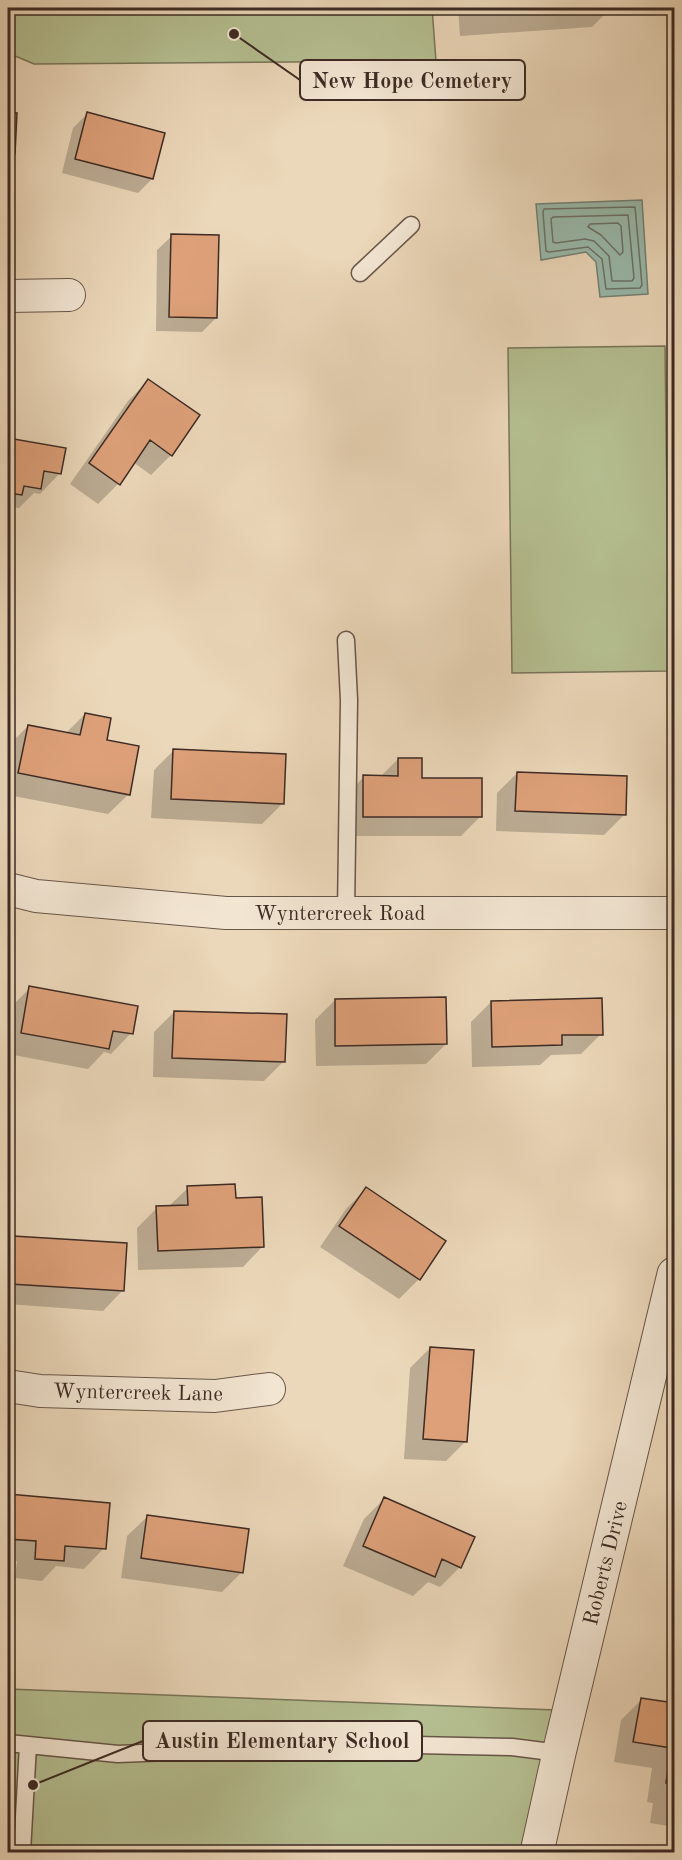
<svg xmlns="http://www.w3.org/2000/svg" width="682" height="1860" viewBox="0 0 682 1860" font-family="'Old Standard TT',serif">
  <rect width="100%" height="100%" fill="#ebd7b9"/>
  <filter id="stains"><feTurbulence type="fractalNoise" baseFrequency=".00333" numOctaves="4"/><feColorMatrix values="0 0 0 0 .2 0 0 0 0 .09 0 0 0 0 .02 0 0 0 .5 -.17"/></filter>
  <radialGradient id="worn" r=".72"><stop offset=".6" stop-color="#630" stop-opacity="0"/><stop offset="1" stop-color="#630" stop-opacity=".3"/></radialGradient>
  <path fill="#b5bf91" stroke="#79755a" stroke-width="1.5" d="M8 8H432L436 61 34 64 8 53Z
    M665 346 669 671 512 673 508 348Z
    M8 1689 557 1710 526 1852H8Z"/>
  <path fill="#99baac" stroke="#748176" stroke-width="1.5" d="M642 200 648 294 600 297 596 262 586 252 541 260 536 204Z"/>
  <path fill="#0003" d="M458 8H611L592 27 460 36Z
    M8 114H15L13 154 8 160Z
    M87 114 152 179 138 193 62 173 73 128Z
    M172 236 216 318 202 332 156 331 157 250Z
    M148 381 171 455 151 475 133 462 118 484 98 504 70 484 128 401Z
    M8 440 64 449 60 473 40 494 34 493 19 508 8 507Z
    M85 714 105 741 129 794 108 814 8 795V746L28 726 66 733Z
    M174 750 282 804 262 824 151 818 154 770Z
    M398 759 421 779 481 816 461 836H343V797L364 777H380Z
    M517 773 624 815 604 835 496 831 497 793Z
    M30 988 131 1033 111 1054 104 1052 88 1069 8 1054V1020L10 1008Z
    M335 1000 446 1044 426 1064 316 1066 315 1020Z
    M491 1002 601 1034 581 1054 551 1055 540 1065 472 1067 471 1022Z
    M174 1012 284 1061 264 1081 153 1077 154 1032Z
    M188 1188 234 1199 263 1246 243 1267 138 1270 137 1228 157 1208 168 1207Z
    M366 1189 419 1279 399 1299 320 1247 346 1209Z
    M14 1237 123 1290 103 1311 8 1304V1243Z
    M430 1348 466 1441 446 1461 404 1459 410 1368Z
    M8 1496 108 1504 104 1548 84 1569 56 1566 42 1581 15 1578 17 1561 8 1560Z
    M384 1499 460 1567 440 1587 428 1582 413 1596 343 1566 364 1519Z
    M148 1516 242 1572 222 1592 121 1578 127 1536Z
    M641 1700 674 1705V1827L650 1823 653 1803 647 1802 652 1768 614 1762 621 1720Z"/>
  <g fill="none" stroke-linecap="round" stroke-linejoin="round">
    <path stroke="#6b7268" stroke-width="1.5" d="M635 207 642 285 640 288 606 289 602 259 588 247 549 252 546 251 543 212 544 209Z
      M628 215 634 278 632 281H612L609 256 594 241 585 239 556 243 553 242 551 219 553 217Z
      M618 223 621 226 623 252 620 255 601 235 588 227 590 224Z"/>
  </g>
  <path fill="#dda079" stroke="#3d2b24" stroke-width="1.5" d="M484 8H550L484 12Z
    M8 112 17 113 15 154H8Z
    M87 112 165 133 153 179 75 159Z
    M171 234 219 235 217 318 169 317Z
    M148 379 200 415 172 456 150 440 120 485 89 463Z
    M8 438 66 448 61 474 44 471 41 489 24 486 22 495 8 493Z
    M85 713 111 718 107 740 139 746 130 795 18 773 28 725 80 735Z
    M173 749 286 754 284 804 171 799Z
    M398 758H422V778H482V817H363V775L398 776Z
    M517 772 627 776 626 815 515 811Z
    M29 986 138 1006 133 1034 113 1031 109 1049 21 1033Z
    M446 997 447 1044 335 1046V999Z
    M602 998 603 1035H562V1045L492 1047 491 1001Z
    M174 1011 287 1014 285 1062 172 1058Z
    M235 1184 236 1198 262 1197 264 1247 158 1251 156 1206 188 1205 187 1186Z
    M366 1187 446 1241 420 1280 339 1226Z
    M13 1236 127 1243 124 1291 10 1284Z
    M430 1347 474 1350 467 1442 423 1439Z
    M8 1494 110 1503 106 1549 65 1546 64 1561 35 1559 36 1541 8 1539Z
    M384 1497 475 1537 461 1568 442 1559 435 1577 363 1546Z
    M147 1515 249 1529 243 1573 141 1558Z
    M641 1698 674 1703V1804H669L672 1784 666 1783 671 1748 633 1742Z"/>
  <g fill="none" stroke-linecap="round" stroke-linejoin="round">
    <defs>
      <path id="service" d="M360 273 411 225
        M346 640 349 700 346 913
        M8 1743 118 1754 367 1744 512 1747 559 1753
        M22 1852 28 1745"/>
      <path id="minor" d="M8 296 69 295
        M8 889 36 896 226 913H674
        M8 1386 40 1391 215 1396 269 1389"/>
      <path id="tertiary" d="M537 1852 559 1753 674 1274"/>
    </defs>
    <use href="#service" stroke="#685649" stroke-width="19"/>
    <use href="#minor" stroke="#685649" stroke-width="34"/>
    <use href="#tertiary" stroke="#685649" stroke-width="35"/>
    <use href="#service" stroke="#f2e5d2" stroke-width="16"/>
    <use href="#minor" stroke="#f2e5d2" stroke-width="32"/>
    <use href="#tertiary" stroke="#f2e5d2" stroke-width="33"/>
  </g>
  <g text-anchor="middle" stroke-width="4.5" stroke-linejoin="round" paint-order="stroke">
    <g font-size="21" fill="#3d2b24" stroke="#f2e5d2">
      <text x="340" y="920">Wyntercreek Road</text>
      <text transform="translate(138 1392) rotate(1)" y="7">Wyntercreek Lane</text>
      <text transform="translate(605 1563) rotate(-76)" y="7">Roberts Drive</text>
    </g>
  </g>
  <path fill="none" stroke="#3d2b24" stroke-width="2" d="M234 34L300 80M33 1785L143 1741"/>
  <g fill="#3d2b24" stroke="#f2e5d2" stroke-width="2">
    <circle cx="234" cy="34" r="6"/>
    <circle cx="33" cy="1785" r="6"/>
  </g>
  <g fill="#f2e5d2" stroke="#3d2b24" stroke-width="2">
    <rect x="300" y="60" width="225" height="40" rx="6"/>
    <rect x="143" y="1721" width="279" height="40" rx="6"/>
  </g>
  <g font-size="22" text-anchor="middle" font-weight="bold" fill="#3d2b24">
    <text x="412" y="88">New Hope Cemetery</text>
    <text x="282" y="1748">Austin Elementary School</text>
  </g>
  <rect width="682" height="1860" fill="none" stroke="#ebd7b9" stroke-width="30"/>
  <rect x="9" y="9" width="664" height="1842" fill="none" stroke="#3d2b24" stroke-width="3"/>
  <rect x="15" y="15" width="652" height="1830" fill="none" stroke="#3d2b24" stroke-width="1.5"/>
  <rect width="100%" height="100%" filter="url(#stains)"/>
  <rect width="100%" height="100%" fill="url(#worn)"/>
</svg>
